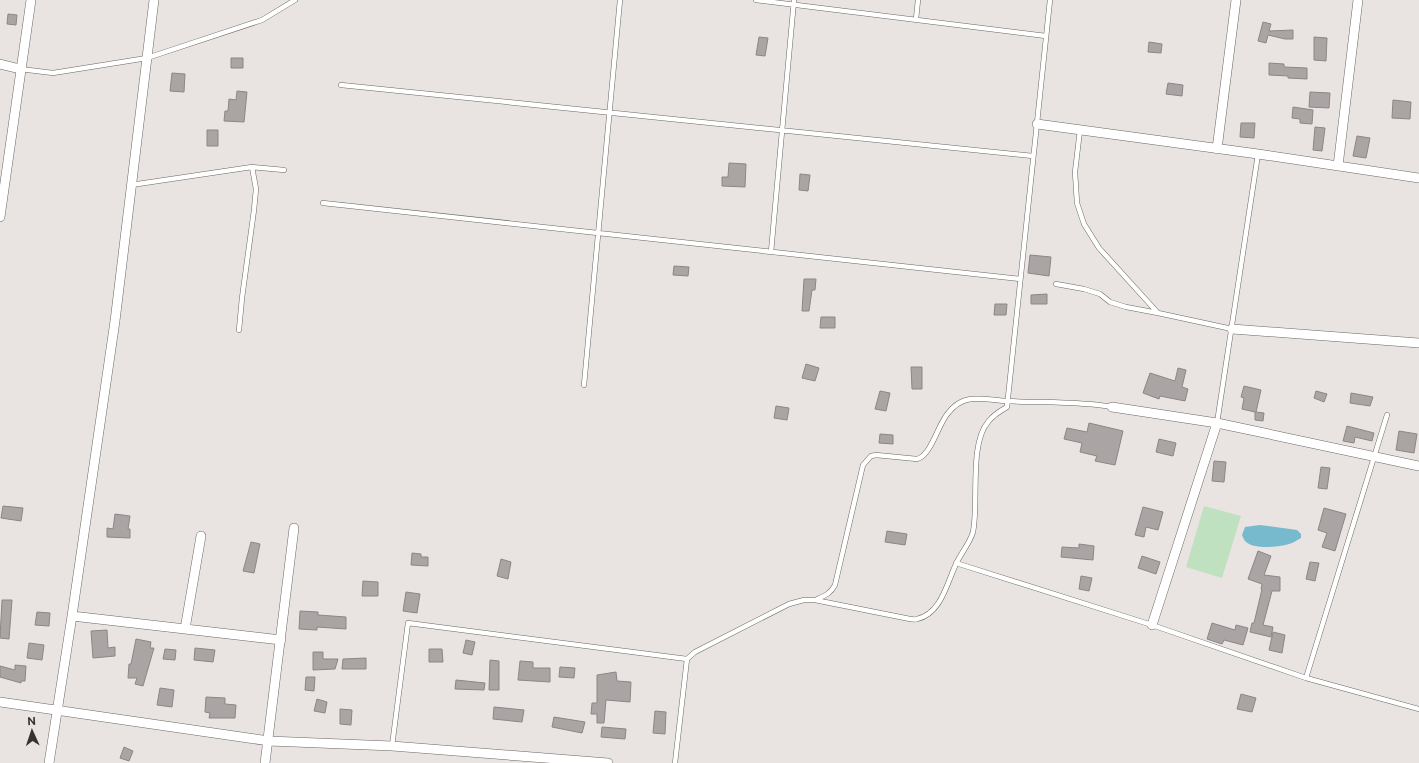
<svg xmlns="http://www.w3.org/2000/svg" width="1419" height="763" viewBox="0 0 1419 763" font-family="'Public Sans',sans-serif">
  <rect width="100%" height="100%" fill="#e9e4e1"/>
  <path fill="#bfe1c0" d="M1204 506 1241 516 1222 578 1186 567Z"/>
  <path fill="#78bacd" d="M1260 525 1297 530 1301 534V538C1297 540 1293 543 1289 544 1279 547 1253 550 1245 541 1245 541 1242 536 1242 535L1245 527Z"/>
  <path fill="#aaa5a4" stroke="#8c8686" d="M8 14 17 15 16 25 7 24Z
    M1263 22 1271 24 1269 31 1293 30V39H1285L1268 35 1266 43 1258 41Z
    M759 37 768 38 765 56 756 55Z
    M1314 37 1327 38 1326 61 1314 60Z
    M1149 42 1162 44 1161 53 1148 52Z
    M231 58H243V68H231Z
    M1269 63 1284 64V67L1307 68V79L1288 78V76L1269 75Z
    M172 73 185 74 184 92 170 91Z
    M1168 83 1183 85 1182 96 1166 94Z
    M237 91 247 92 244 122 224 121 225 111H228L229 99 236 100Z
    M1310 92 1330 93 1329 108 1309 107Z
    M1393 100 1411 102 1410 119 1392 118Z
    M1293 107 1313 110 1312 124 1300 123V119L1292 118Z
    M1241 123H1255L1254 138 1240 137Z
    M1315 127 1325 128 1322 151 1313 150Z
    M207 130H218V146H207Z
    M1357 136 1370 138 1366 158 1353 156Z
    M729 163 746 164 745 187 722 186V177H728Z
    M800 174 810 175 808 191 799 190Z
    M1030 255 1051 257 1049 276 1028 273Z
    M674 266 689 267 688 276 673 275Z
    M804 279H816L815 290H812L809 311H802Z
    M1047 294V304H1031V295Z
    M995 304H1007L1006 315H994Z
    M821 317H835V328H820Z
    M806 364 819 368 815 381 802 378Z
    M911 367H922V389H912Z
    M1178 368 1186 370 1182 387 1188 389 1185 401 1160 396 1159 399 1143 393 1150 373 1175 381Z
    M1244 386 1261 390 1256 412 1264 413 1263 421 1255 420V412L1242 409 1244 398 1241 397Z
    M880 391 890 393 886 411 875 409Z
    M1316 391 1327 394 1324 402 1314 398Z
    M1351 393 1373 397 1370 406 1350 403Z
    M776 406 789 408 787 420 774 418Z
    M1089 423 1123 431 1115 465 1095 461 1097 456 1080 452 1082 443 1064 439 1067 428 1087 432Z
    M1347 426 1374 433 1372 441 1355 437 1354 443 1343 441Z
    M1399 431 1417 434 1414 453 1396 450Z
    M880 434 893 435V444L879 443Z
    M1159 439 1176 443 1173 456 1156 452Z
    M1214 461 1226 462 1224 482 1212 481Z
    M1321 467 1330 468 1327 489 1318 488Z
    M3 506 23 508 21 521 1 518Z
    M1143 507 1163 512 1158 530 1146 527 1144 537 1135 535Z
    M1324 508 1346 514 1335 551 1322 547 1327 533 1318 530Z
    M115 514 130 516 128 529H130V538L107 537V528L113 529Z
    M887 531 907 534 905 545 885 542Z
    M251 542 260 544 254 573 243 571Z
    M1079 544 1094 546 1093 560 1061 557 1062 547 1079 548Z
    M1258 551 1271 556 1264 575 1280 577V591H1272L1263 625 1273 627 1271 637 1250 632 1252 623H1254L1262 589H1261L1262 584 1248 579Z
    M412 553 421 554V557H428V566L411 565Z
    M1142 556 1160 562 1156 574 1138 568Z
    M501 559 511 562 508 579 497 576Z
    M1310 562 1319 563 1315 581 1306 579Z
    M1081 576 1092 578 1089 591 1079 589Z
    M363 581 378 582V596H362Z
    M406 592 420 594 417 613 403 611Z
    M2 600H12L9 639 0 638Z
    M300 611 318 612V615L346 617V629L317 627V630L299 629Z
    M37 612 50 613 49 626 35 625Z
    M1212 623 1235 630 1236 625 1248 628 1243 645 1224 640 1222 644 1207 639Z
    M107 630 108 648 115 647V656L93 658 91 631Z
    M1273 632 1285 635 1282 653 1269 650Z
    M136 639 151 642 150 648H154L143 686 135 684 137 678H128L129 664H131Z
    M466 640 475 642 472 655 463 653Z
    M29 643 44 645 42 660 27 658Z
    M195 648 215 650 213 662 194 660Z
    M165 649 176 650 175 660 163 659Z
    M429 649H442L443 662H429Z
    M313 652H323V659H338L335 669 313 670Z
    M366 658V669H342L343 659Z
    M490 660 499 661V690H489Z
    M520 661 533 662V668H550V682L518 680Z
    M15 665 26 666 25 681H21V683L0 677V666L15 670Z
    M560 667 575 668 574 678 559 677Z
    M616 672 617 681 631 682 630 702 606 700 604 723H597V714H591L592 703H597V675Z
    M306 677H315L314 691 305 690Z
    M456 680 485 683 484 690 455 689Z
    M160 688 174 690 172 707 157 705Z
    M1241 694 1256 698 1252 712 1237 709Z
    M206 697 225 698V704L236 705 235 718H209L210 713 205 712Z
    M317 699 327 702 325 713 314 711Z
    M494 707 524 710 522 722 493 719Z
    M340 709 352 710 351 725 340 724Z
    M655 711 666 712 665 734 653 733Z
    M554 717 585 722 582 733 552 727Z
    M602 727 626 729 625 739 601 737Z
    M124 747 133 751 129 761 120 758Z"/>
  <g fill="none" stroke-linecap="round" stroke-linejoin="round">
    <defs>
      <path id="lane" d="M756 0 1046 36
        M916 19 918 0
        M20 69 53 73 147 58 262 20 295 0
        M341 85 1033 156
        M1080 130 1075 172 1077 203 1084 224 1099 248 1158 313 1232 329
        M131 185 252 167 284 170
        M323 203 1020 279
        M771 252 794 0
        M1056 284 1084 289 1100 294 1110 302 1126 307 1158 313
        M239 330 242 298 254 210 256 189 252 167
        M584 385 620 0
        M1217 423 1258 154
        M956 563 1152 625 1306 678 1419 709
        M817 599C825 596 831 593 835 585L863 465 871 456 876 455 917 459C932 455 938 423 949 412 953 407 959 402 966 400 979 396 995 401 1008 401 1043 403 1077 401 1112 407
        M1306 678 1387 415
        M392 746 408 623 687 659
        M675 763 687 659 695 652 789 604 804 600H815L905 618C909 619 914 620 917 619 941 614 947 583 956 564 961 553 970 543 973 532 979 502 969 444 988 422 993 415 1000 411 1007 407L1050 0"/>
      <path id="street" d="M0 64 20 69
        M1037 124 1258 154 1419 178
        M1217 149 1236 0
        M1338 166 1358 0
        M0 217 31 0
        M1232 329 1419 343
        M1112 407 1217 423
        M72 616 281 640
        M1152 625 1217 423 1419 466
        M185 629 201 536
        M0 702 269 741 392 746 608 763
        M49 763 72 616 115 321 154 0
        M265 763 294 528"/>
    </defs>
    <use href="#lane" stroke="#6a6663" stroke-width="5.5"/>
    <use href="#street" stroke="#6a6663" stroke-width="10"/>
    <use href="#lane" stroke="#fff" stroke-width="4.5"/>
    <use href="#street" stroke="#fff" stroke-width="9"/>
  </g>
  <g transform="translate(32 731) rotate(357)" stroke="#e9e4e1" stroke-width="3" paint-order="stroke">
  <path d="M0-3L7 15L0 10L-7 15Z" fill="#353332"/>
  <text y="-6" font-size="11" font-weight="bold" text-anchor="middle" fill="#353332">N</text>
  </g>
</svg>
